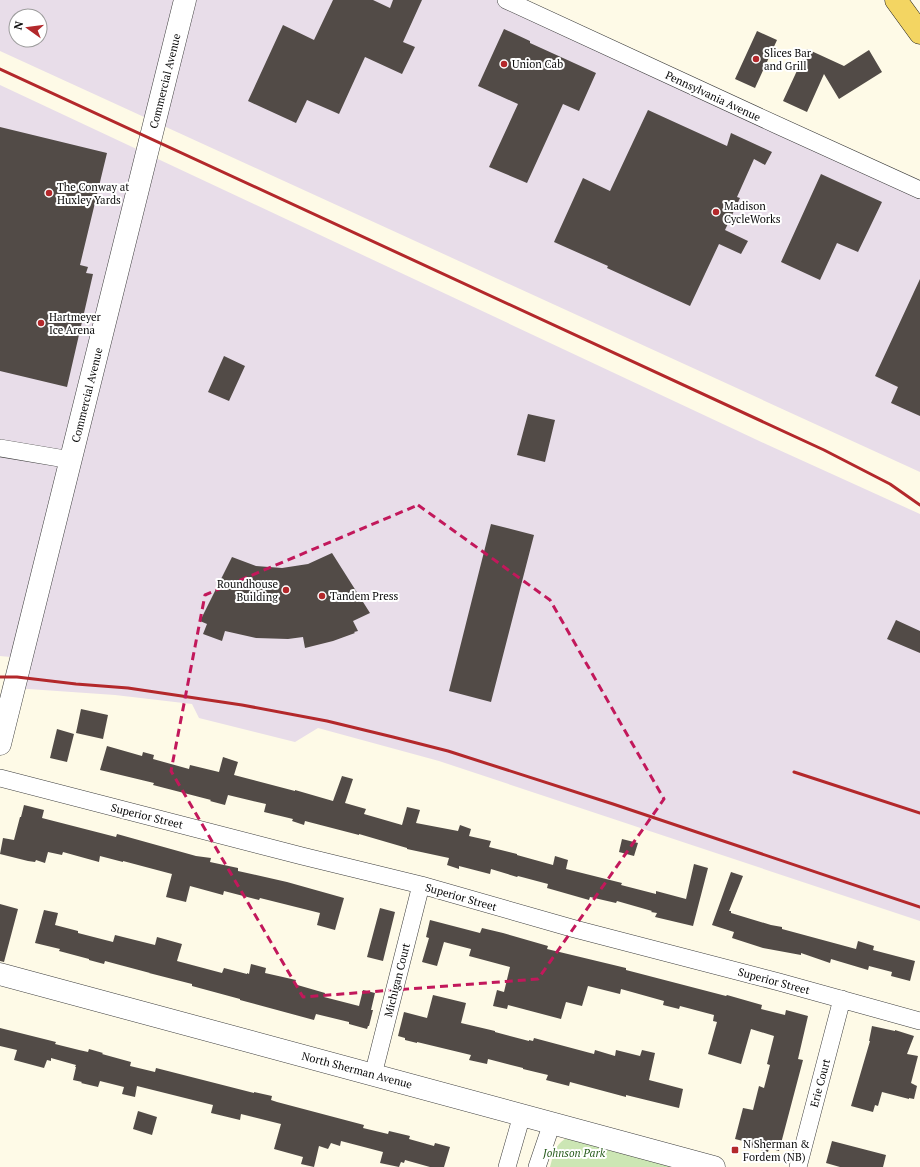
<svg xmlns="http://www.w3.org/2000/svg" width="920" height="1167" viewBox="0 0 920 1167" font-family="'PT Serif',serif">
  <rect width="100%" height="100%" fill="#fefae7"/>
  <path fill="#e8dde9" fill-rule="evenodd" d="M0 0H506L920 190V472L0 51ZM16 16H40V40H16Z
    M0 85 768 445 920 514V921L439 761 318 728 295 742 199 718 192 704 115 695 14 688 21 658 0 656Z"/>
  <path fill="#cce6b4" d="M565 1139H570L675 1167H550C553 1156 555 1145 565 1139Z"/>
  <path fill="#524b47" d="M333 0H373L390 8 393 0H422L403 42 415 47 402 74 365 57 339 114 307 100 296 123 248 101 283 25 314 40Z
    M504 29 530 41V43L596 73 579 111 563 104 527 183 489 167 518 104 478 86Z
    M757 31 777 40 755 88 735 79Z
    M807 49 844 66 869 50 882 72 839 99 824 74 807 112 783 101Z
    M648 110 727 146 731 133 772 152 765 165 754 159 737 197 740 198 725 230 748 241 741 254 719 244 690 306 607 268 608 266 554 242 583 178 610 191Z
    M0 127 107 153 80 265 88 267 86 273 93 274 67 387 0 371Z
    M821 174 882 202 858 252 837 243 820 280 781 262Z
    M920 279V416L891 403 898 387 875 376Z
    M224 356 245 366 229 401 208 392Z
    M528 414 555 420 545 462 517 455Z
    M491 524 534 535 491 702 449 691Z
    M332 553 370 613 353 621 358 631 354 632 355 633 333 641 305 648 303 637 288 639 256 638 225 631 222 641 203 634 207 624 200 621 232 557 256 566 282 568 308 564Z
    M896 620 920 631V653L887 639Z
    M81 709 108 715 103 739 76 733Z
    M57 729 74 734 67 762 50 758Z
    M107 746 142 756 143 752 154 755 153 759 189 769 190 765 219 772 223 757 238 762 234 775 295 791V790L333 801 342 776 353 779 345 803 366 809 364 814 402 825 407 807 420 810 416 823 458 831 460 825 471 829 469 836 491 841 489 847 517 854V855L553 865 555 856 568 860 566 869 622 883 621 885 656 894V891L686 899 694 864 708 868 693 926 655 917 657 913 651 912 652 911 617 901 616 903 590 897 589 900 547 888 548 884 518 876 517 877 491 869 490 874 459 866V869L447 865 449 858 407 849V848L359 834V835L305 821 304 825 292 821 293 819 264 812 266 804 228 795 225 805 210 801 211 800 153 785 154 783 100 770Z
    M24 805 44 810 42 818 116 837 117 834 196 856 211 858 210 862 238 868V871L287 882 344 898 335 930 317 925 320 913 260 898 259 900 224 891 223 895 190 886 186 902 166 897 172 874 123 861V862L100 856 99 862 63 852 62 855 48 852 45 863 36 860 35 862 28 861 0 854 3 838 14 840 20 817H21Z
    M622 839 638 843 634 856 619 852Z
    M731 872 743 876 729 911H731V913L771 925 782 927V929L856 949 858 941 874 946 873 950 915 961 910 981 891 976 892 972 869 966 868 970 831 959 830 963 801 953V955L763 948 732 938 734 932 712 925Z
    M0 904 18 909 4 962 0 961Z
    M380 908 395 912 383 961 367 957Z
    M44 910 58 913 55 925 78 931V933L113 942 115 935 155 945 157 937 182 944 177 961 222 973 224 968 247 974V973L249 974 251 964 266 968 265 973 296 980 294 984 325 993 324 997 359 1006 363 990 375 993 371 1010H373L369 1026H368L367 1029 349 1024V1022L316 1014 314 1020 240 1000V999L192 986V984L149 973H150L105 961 104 964 89 960V959L59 951 60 949 35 943Z
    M430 920 480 933 482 928 503 933 548 946 547 949 626 968V970L726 996 727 995 762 1005 761 1009 785 1015 786 1010 808 1016 798 1059 803 1060 779 1151 769 1148 768 1152 746 1146 747 1142 735 1139 743 1108 753 1110 759 1086 764 1088 770 1065 767 1064 774 1036 751 1029 741 1064 708 1054 717 1022 713 1021 714 1015 680 1006 679 1009 663 1005 664 1001 621 989 620 994 588 986 582 1006 566 1002 561 1019 508 1005 507 1009 493 1006 497 990 504 992 510 967 469 956 471 949 444 942 437 966 422 962 429 938 426 937Z
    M433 995 466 1003 461 1023 495 1031V1032L529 1041V1040L533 1041 534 1038 594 1054 595 1050 615 1056 616 1050 640 1056 642 1050 655 1053 649 1080 683 1089 679 1108 626 1095V1097L570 1082 569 1086 546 1080 548 1075 523 1069V1068L488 1059 487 1064 469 1060 471 1055 417 1042V1043L405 1040V1038L398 1036 404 1012 427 1018Z
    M872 1026 895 1031V1030L914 1036 907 1054 918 1056 911 1083 917 1086 914 1099 909 1098V1099L882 1092 878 1106 875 1105 873 1112 851 1106 870 1041H869Z
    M0 1028 56 1042 55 1044 79 1050 88 1052 89 1049 103 1053 102 1054 131 1062 130 1066 155 1072 156 1068 254 1093V1092L272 1096 271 1100 277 1102 364 1125 363 1128 388 1134 389 1131 410 1136 409 1139 434 1146 435 1143 450 1147 444 1167H430L405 1160 404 1163 401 1162 399 1167 380 1163 383 1152 341 1141 340 1146 331 1143 328 1149 319 1146 314 1167 301 1164 303 1157 274 1149 281 1124 241 1114 240 1120 211 1113 213 1105 137 1086 135 1097 122 1094 124 1087 100 1081 98 1087 81 1083 82 1082 73 1080 76 1067H75L76 1065 51 1058V1061L47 1060 44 1068 14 1060 17 1050 0 1046Z
    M138 1111 157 1117 152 1135 133 1129Z
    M832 1141 886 1155 883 1167H840L826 1163Z"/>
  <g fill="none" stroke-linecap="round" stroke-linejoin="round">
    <defs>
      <path id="minor" d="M506 0 777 125 920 190
        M0 448 71 460
        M0 778 302 856 421 885 575 929 779 982 920 1021
        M373 1075 421 885
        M507 1167 522 1115
        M537 1167 552 1123
        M798 1167 842 999"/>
      <path id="tertiary" d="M0 744 185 0
        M0 974 714 1167"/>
      <path id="primary" d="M896 0 920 33"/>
    </defs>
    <use href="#minor" stroke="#3d3d3d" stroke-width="18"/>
    <use href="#tertiary" stroke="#3d3d3d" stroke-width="23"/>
    <use href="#primary" stroke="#1b1b1b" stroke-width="23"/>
    <use href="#minor" stroke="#fff" stroke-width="17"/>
    <use href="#tertiary" stroke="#fff" stroke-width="22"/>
    <use href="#primary" stroke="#f3d562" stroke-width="22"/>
    <path stroke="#b3282b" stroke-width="3" d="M0 69 824 450 890 484 920 505
      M0 677H17L76 684 128 688 242 705 327 721 393 737 448 751 613 804 920 907
      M794 772 920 813"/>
  </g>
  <path fill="none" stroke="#c2185b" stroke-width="3" stroke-dasharray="8 5" stroke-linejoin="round" d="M418 505 550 600 664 799 538 979 303 997 171 771 205 595Z"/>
  <g fill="#b3282b" stroke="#fff" stroke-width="1.5">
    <circle cx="756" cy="59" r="4"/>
    <circle cx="504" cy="64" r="4"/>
    <circle cx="49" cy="193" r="4"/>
    <circle cx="716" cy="212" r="4"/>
    <circle cx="41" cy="323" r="4"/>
    <circle cx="286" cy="590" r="4"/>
    <circle cx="322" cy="596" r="4"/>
    <rect x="731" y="1146" width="8" height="8" rx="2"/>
  </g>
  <g text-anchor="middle" stroke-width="4" stroke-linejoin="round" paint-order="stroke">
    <g font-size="11" fill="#0a0a0a" stroke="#fff" text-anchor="start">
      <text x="764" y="57">Slices Bar<tspan x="764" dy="13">and Grill</tspan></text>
      <text x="512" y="68">Union Cab</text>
      <text x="57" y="191">The Conway at<tspan x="57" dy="13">Huxley Yards</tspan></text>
      <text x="724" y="210">Madison<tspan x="724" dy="13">CycleWorks</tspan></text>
      <text x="49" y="321">Hartmeyer<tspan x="49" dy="13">Ice Arena</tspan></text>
      <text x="278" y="588" text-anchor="end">Roundhouse<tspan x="278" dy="13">Building</tspan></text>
      <text x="330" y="600">Tandem Press</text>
      <text x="743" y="1148">N Sherman &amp;<tspan x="743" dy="13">Fordem (NB)</tspan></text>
    </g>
    <g font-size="11" fill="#0a0a0a" stroke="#fff">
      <text transform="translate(165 81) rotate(-76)" y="4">Commercial Avenue</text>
      <text transform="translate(713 96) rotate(25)" y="4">Pennsylvania Avenue</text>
      <text transform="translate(87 395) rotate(-76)" y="4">Commercial Avenue</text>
      <text transform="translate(147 816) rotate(14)" y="4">Superior Street</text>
      <text transform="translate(461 897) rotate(16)" y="4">Superior Street</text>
      <text transform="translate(397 980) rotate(-76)" y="4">Michigan Court</text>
      <text transform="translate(774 981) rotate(15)" y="4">Superior Street</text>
      <text transform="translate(357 1070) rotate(15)" y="4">North Sherman Avenue</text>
      <text transform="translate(820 1083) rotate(-75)" y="4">Erie Court</text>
    </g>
    <g font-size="11" font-style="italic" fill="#295d1e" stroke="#fff">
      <text x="574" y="1157">Johnson Park</text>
    </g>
  </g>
  <g transform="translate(28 28) rotate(284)"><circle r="19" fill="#ffffff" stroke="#9d9d9d"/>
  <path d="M0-3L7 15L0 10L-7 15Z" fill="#b3282b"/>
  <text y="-6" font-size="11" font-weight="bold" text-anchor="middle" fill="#0a0a0a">N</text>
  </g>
</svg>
